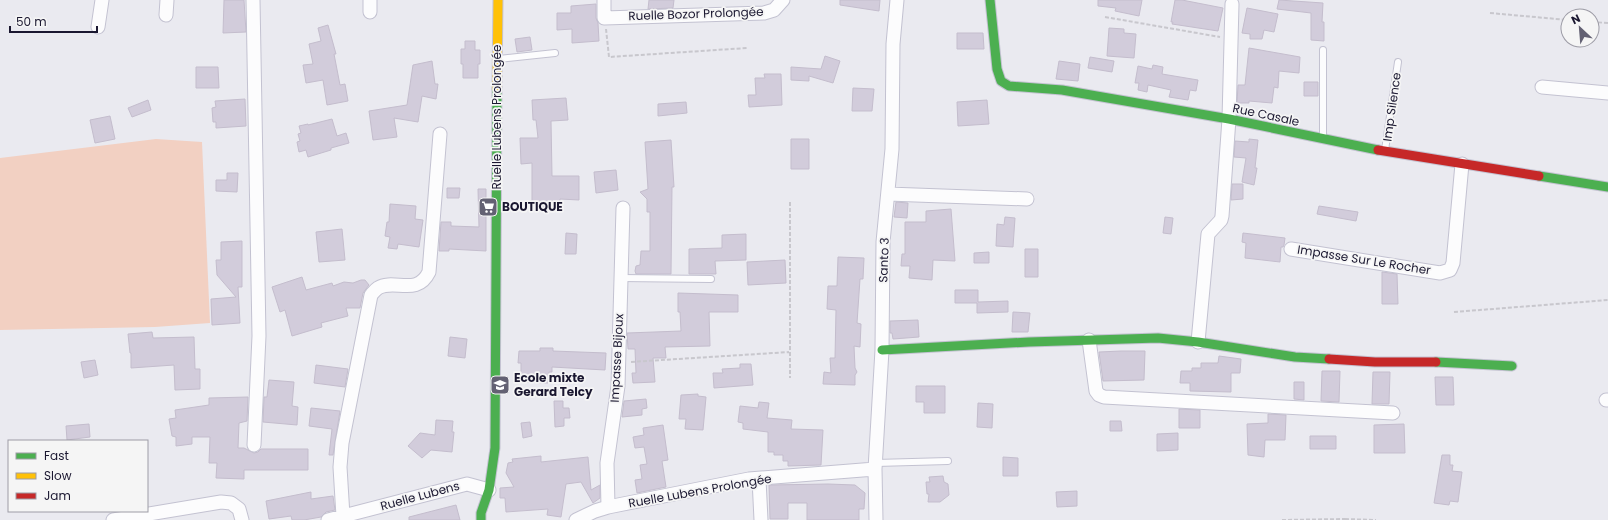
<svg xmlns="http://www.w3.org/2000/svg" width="1608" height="520" viewBox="0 0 1608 520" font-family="Poppins,sans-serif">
  <rect width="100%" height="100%" fill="#eaeaf0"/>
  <path fill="#f2d0c2" d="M156 139 202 142 210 323 155 327 0 330V158Z"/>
  <path fill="#d2ccdb" stroke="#c4bdcd" d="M224 0H244L246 32 223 33Z
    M649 0H674L673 8 648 9Z
    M840 0H880L879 11 840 5Z
    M1098 0H1142L1139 16 1115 11 1116 8 1098 6Z
    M1175 0H1182L1223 8 1218 31 1172 24 1173 22H1171Z
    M1279 0 1323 3 1322 22H1324V41L1311 40V13L1277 9Z
    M596 4V18L598 23 599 41 572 43V29L557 30V13H571V6Z
    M1247 8 1278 14 1274 32 1264 30 1262 39H1250V34L1242 33Z
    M328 25 336 54H334L340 85 345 84 348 101 327 105 323 80 306 83 303 65 313 64 309 44 321 41 318 28Z
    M1109 28 1124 29V33L1136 34 1134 58 1107 56Z
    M957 33H983L984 49H957Z
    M530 37 532 50 517 52 515 39Z
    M465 41H475V50H480V64H478V78H463V64H461V49H465Z
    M1249 48 1300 57 1299 73 1279 71 1278 88 1274 87 1272 103 1249 101V103H1237L1238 85H1245Z
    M825 56 840 61 833 83 809 76V81L791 80V67L821 69Z
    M1090 57 1114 61 1112 72 1088 68Z
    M432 61 435 84H438L436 99 422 96 418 122 394 118 397 137 373 140 369 111 407 105 413 65Z
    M1059 61 1080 64 1078 81 1056 79Z
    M1153 65 1163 67 1162 74 1198 80 1196 91 1190 90 1188 100 1169 97 1171 90 1148 85 1147 92 1138 90 1139 83H1135L1138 66 1152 69Z
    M196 67H218L219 88H196Z
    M764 74H781L782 105 749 107 748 95H756L755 78H765Z
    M1304 82H1318V96H1304Z
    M853 88 874 89 872 111H852Z
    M566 98 568 120 551 121 552 176H579V200L560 199V211H532V163L521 164 520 138H538L536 120H533L532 100Z
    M245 99 246 126 216 128V122H213L212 108 216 107 215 101Z
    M148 100 151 110 132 117 128 108Z
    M987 100 989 124 958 126 957 102Z
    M686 102 687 113 658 116V104Z
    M110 116 115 139 95 143 90 120Z
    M332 119 337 136 346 133 349 143 331 148V150L308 157 306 150 299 152 297 142 300 141 298 134 301 133 299 126 308 124V125Z
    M791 139H809V169H791Z
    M1249 139 1258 140 1255 168H1257L1254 185 1242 182 1246 158 1234 157 1235 141 1249 142Z
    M671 140 674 187H672L671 274H636L635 271 636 266 640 265 641 251H650V212H647V199L640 192 648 189 645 142Z
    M616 170 618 190 596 193 594 172Z
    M227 173H238L237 192 216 191V180H227Z
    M1232 184H1243V199L1231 200Z
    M447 188H460L459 198H447Z
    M478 189H486V251L449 249V251H439L441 222H451V226L479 227Z
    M896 202 908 203 907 218 894 217Z
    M390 204 416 206 415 219 423 220 419 247 398 244 397 249 388 248 390 237 385 236 387 222H389Z
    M1319 206 1358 212 1356 221 1317 214Z
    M951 209 955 261 933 260 932 280 909 278 910 266H901L902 254H905V222H926V211Z
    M1005 217 1015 218 1013 247 996 246 997 224 1004 225Z
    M1165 217 1173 218 1171 234 1163 233Z
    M342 229 345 260 319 262 316 232Z
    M566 233 577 234 576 254H565Z
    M1243 233 1285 238 1284 245 1283 247H1281L1280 262 1245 258 1246 243 1242 242Z
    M746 234V260L715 261 716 274H689V249L722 248V235Z
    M242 241V287H238L240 323 212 325 211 299 236 297 217 275 216 260H221V242Z
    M1025 249H1038V277H1025Z
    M989 252V263H974V253Z
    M838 257 864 258 863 279H860L857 323 861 324 860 347 854 346 855 368 857 372 855 375V385L823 384 824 372 831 373 830 358H835L836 310 827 309 828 286H837Z
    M785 260 786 283 748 285 747 262Z
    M1382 272 1397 274 1398 304H1382Z
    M302 277 306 290 332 283 333 286 344 282 353 283 361 280H365L369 285 363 293 360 308H346L348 316 321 323 322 327 292 336 285 310 280 312 272 287Z
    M955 290H978V302L1008 301V312L977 313V303H955Z
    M678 293 738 295V312H709L710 346 665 347 666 358H653L655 382 633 383 632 373H636L635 349H628L627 333 681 331 680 312H678Z
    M1013 312 1030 313 1028 332H1012Z
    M918 320 919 337 893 339 892 333H890V321Z
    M152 332 153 338 194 337 195 369H200V389L175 390 174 365 131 368V353H130L128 334Z
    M450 337 467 339 465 358 448 356Z
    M540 348H553V351L606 353 605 370 552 367V372H549L548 383 521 382V363H518L519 351H540Z
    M1121 351H1145L1144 380 1103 381 1099 352Z
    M1219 356 1241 359 1240 373H1231V392L1190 391V383H1180L1181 371H1192V368H1201V363H1218Z
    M95 360 98 375 84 378 81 362Z
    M740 364H751L753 385 714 388 713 373H723L722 369 740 368Z
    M316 365 348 369 345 387 314 383Z
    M1322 371H1340L1339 402 1321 401Z
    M1373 372H1390L1389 404H1372Z
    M1435 377H1453L1454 405H1436Z
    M269 380 294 382 292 406 298 407 297 425 263 422 264 397H267Z
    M1294 382H1304V400L1294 399Z
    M916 386H945V413H924V402H916Z
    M698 394V396L706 397 703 430 685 429 686 419H679L681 395Z
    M248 397 247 421 239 423 238 448H244L254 453 258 452 261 449H308V470H244V479L216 478 217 463H209L210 437H192V444L176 446V437L172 436 169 419 176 418 175 410 209 405V398Z
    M646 399 647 408 642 409V415L622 417 624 401Z
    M554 401H563V408H569L570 418H564V426L555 427Z
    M759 402 769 403 767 418 792 420 791 429 823 430 821 465 788 466V461H783V455H774V452H768V432L743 429V423L738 422 740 406 758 408Z
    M978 403 993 404 992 428 977 427Z
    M311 408 340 411 333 455H329L332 429 309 426Z
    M1179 409 1200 410V428H1179Z
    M1268 414 1286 415 1285 440H1265L1264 457 1248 455 1247 424 1268 423Z
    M436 420 453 421 452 432H454L452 452 431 450 422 458 408 446 420 433 435 435Z
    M1110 421H1121L1122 431H1110Z
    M530 422 532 436 523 438 521 423Z
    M89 424 90 437 67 440 66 426Z
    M1404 424 1405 453H1374V425Z
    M663 425 668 460 662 461 666 487 637 493 635 480 642 479 640 465 647 464 644 447 635 448 633 437 644 435 643 428Z
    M1178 433V450L1157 451V434Z
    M1310 436H1336V449H1310Z
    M1442 455H1450V465H1453L1452 471 1462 472 1458 502 1450 501 1449 505 1434 503Z
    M541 456V462L588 457 591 490 600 485V498L593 503 581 482 566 484 561 517 547 515 548 509 506 512 505 498H500V488L514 487 506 473 508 463 513 462 512 459Z
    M1003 457 1018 458V476H1003Z
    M943 476 944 482 948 484 949 495 940 502H928L929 494H927L926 482H930L929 477Z
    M828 484 855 485 865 493 864 509H859V520H807V503H788V519H770L769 485Z
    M1077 491V506L1057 507 1056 492Z
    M311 492V499L333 496 335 510 326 512 321 517 304 520H292L291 516 269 519 266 501Z
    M456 505 460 520H409V517Z"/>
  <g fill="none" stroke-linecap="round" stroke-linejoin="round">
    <defs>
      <path id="lane" d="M499 59 555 53
        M1323 136V50
        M1385 150 1398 62
        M621 278 711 279
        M876 463 948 461"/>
      <path id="street" d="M253 0 259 336 254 445
        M370 0V12
        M604 0V18L764 13 774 10 783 0
        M166 15 167 0
        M98 27 102 0
        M1542 87 1608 93
        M888 194 1027 199
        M1291 249 1440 273 1450 270 1453 263 1462 164
        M1089 340 1096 391 1099 395 1104 397 1393 413
        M1198 342 1208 234 1221 220 1222 216 1229 119 1232 4
        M1606 400H1608
        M759 479 761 520
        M608 507 607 463 618 386 623 208
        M343 516 340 467 342 443 371 295C373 293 375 290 378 288 394 278 417 297 429 272L440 134
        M113 520 221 502 231 503 239 509 242 520
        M328 520 467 484 489 490
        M576 520 595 511 608 507 749 479 875 469
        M876 520 875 469 882 350 883 242 892 149 893 44 897 0"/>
      <path id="fast" d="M990 0 997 69 1001 81 1009 86 1062 90 1229 119 1378 150
        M1539 176 1608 187
        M882 350 1029 342 1158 338 1198 342 1295 357 1329 359
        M1436 362 1512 366
        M481 520V513L489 490 495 448 497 89"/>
      <path id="slow" d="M497 89 498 0"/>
      <path id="jam" d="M1378 150 1539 176
        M1329 359 1375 362H1436"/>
    </defs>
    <use href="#lane" stroke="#c3c2d1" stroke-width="8"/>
    <use href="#street" stroke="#c3c2d1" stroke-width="15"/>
    <use href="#fast" stroke="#c3c2d1" stroke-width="11"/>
    <use href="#slow" stroke="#c3c2d1" stroke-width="11"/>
    <use href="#jam" stroke="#c3c2d1" stroke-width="11"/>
    <path stroke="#c8c7cd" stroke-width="2" stroke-dasharray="4 2" stroke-linecap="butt" d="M1490 13 1568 20
      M1105 17 1220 37
      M1592 22 1608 23
      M606 29 609 57 747 48
      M790 202V378
      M1454 312 1608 300
      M631 362 789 352
      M1345 519 1376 520
      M1282 520 1345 519"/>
    <use href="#lane" stroke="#fcfcfd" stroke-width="6"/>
    <use href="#street" stroke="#fcfcfd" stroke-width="13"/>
    <use href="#fast" stroke="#4caf50" stroke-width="9"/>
    <use href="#slow" stroke="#ffc107" stroke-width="9"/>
    <use href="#jam" stroke="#c62828" stroke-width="9"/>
  </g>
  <defs>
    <symbol id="supermarket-square" viewBox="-11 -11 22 22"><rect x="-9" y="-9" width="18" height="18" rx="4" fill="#636173" stroke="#f5f5f5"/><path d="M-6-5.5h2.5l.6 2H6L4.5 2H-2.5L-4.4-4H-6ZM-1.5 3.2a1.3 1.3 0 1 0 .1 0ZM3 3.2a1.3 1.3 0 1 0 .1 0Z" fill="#fff"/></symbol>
    <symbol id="school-square" viewBox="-11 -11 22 22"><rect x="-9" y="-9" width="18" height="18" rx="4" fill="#636173" stroke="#f5f5f5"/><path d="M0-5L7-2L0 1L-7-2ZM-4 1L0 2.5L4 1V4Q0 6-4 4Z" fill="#fff"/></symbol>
  </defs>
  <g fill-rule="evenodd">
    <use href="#supermarket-square" x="477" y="196" width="22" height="22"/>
    <use href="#school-square" x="489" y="374" width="22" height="22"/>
  </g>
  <g text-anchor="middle" stroke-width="3.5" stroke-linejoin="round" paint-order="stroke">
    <g font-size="12" fill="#1a1730" stroke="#f5f5f5">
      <text transform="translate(696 14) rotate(-2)" y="4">Ruelle Bozor Prolongée</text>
      <text transform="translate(1392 107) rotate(-82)" y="4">Imp Silence</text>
      <text transform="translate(1266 115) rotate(12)" y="4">Rue Casale</text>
      <text transform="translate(497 117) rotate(-90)" y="4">Ruelle Lubens Prolongée</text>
      <text transform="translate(884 260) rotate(-88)" y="4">Santo 3</text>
      <text transform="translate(1364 260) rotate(9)" y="4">Impasse Sur Le Rocher</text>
      <text transform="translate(617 358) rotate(-87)" y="4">Impasse Bijoux</text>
      <text transform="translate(700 491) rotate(-10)" y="4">Ruelle Lubens Prolongée</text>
      <text transform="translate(420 496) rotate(-15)" y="4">Ruelle Lubens</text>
    </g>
    <g font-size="12" font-weight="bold" fill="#1a1730" stroke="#f5f5f5" text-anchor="start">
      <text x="502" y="211">BOUTIQUE</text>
      <text x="514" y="382">Ecole mixte<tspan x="514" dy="14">Gerard Telcy</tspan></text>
    </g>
  </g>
  <rect x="8" y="440" width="140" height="72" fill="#f5f5f5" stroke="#9d9ca6"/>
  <rect x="16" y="453" width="20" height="6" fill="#4caf50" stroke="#9d9ca6"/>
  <text x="44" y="460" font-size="12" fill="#1a1730">Fast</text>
  <rect x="16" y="473" width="20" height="6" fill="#ffc107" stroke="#9d9ca6"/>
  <text x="44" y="480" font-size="12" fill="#1a1730">Slow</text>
  <rect x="16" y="493" width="20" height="6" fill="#c62828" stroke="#9d9ca6"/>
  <text x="44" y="500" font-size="12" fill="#1a1730">Jam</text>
  <g transform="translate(1580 28) rotate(334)"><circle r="19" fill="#f5f5f5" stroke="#9d9ca6"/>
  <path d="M0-3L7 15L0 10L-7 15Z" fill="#636173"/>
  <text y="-6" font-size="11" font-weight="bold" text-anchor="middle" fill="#1a1730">N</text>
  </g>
  <path d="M10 26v6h87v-6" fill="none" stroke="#1a1730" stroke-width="2"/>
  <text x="16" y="26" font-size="12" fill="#1a1730" stroke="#f5f5f5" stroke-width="3" paint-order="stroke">50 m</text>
</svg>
